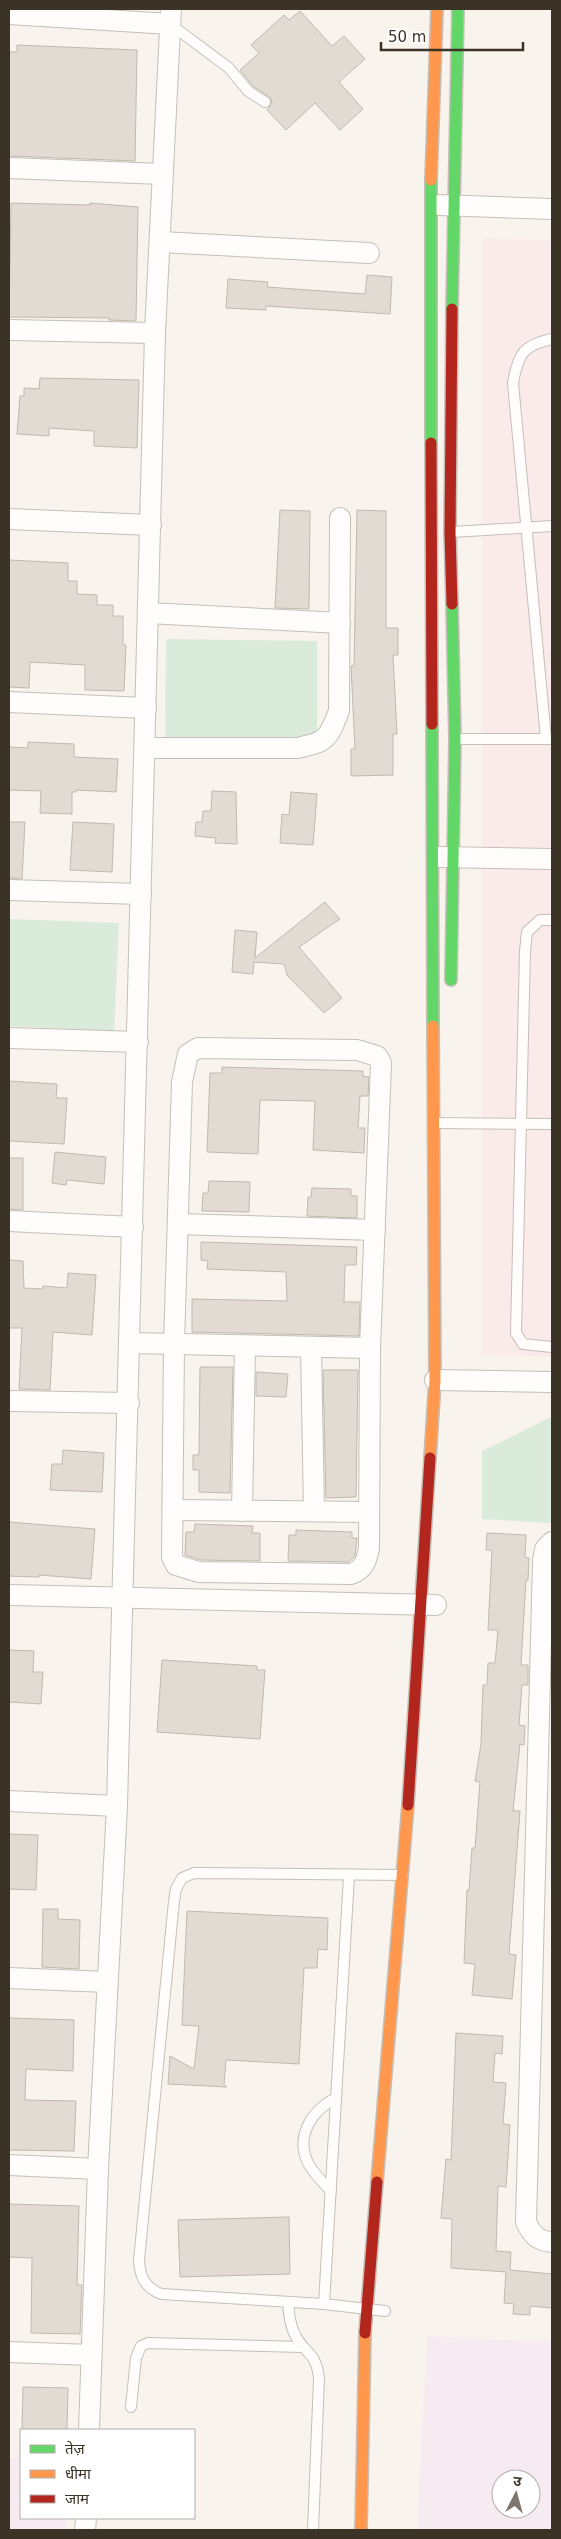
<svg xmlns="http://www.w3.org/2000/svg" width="561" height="2539" font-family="'DejaVu Sans','Noto Sans Devanagari',sans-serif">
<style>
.commercial{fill:#fbeaea}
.education{fill:#f7ebf2;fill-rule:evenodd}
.green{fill:#daeadb}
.building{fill:#e2dbd3;stroke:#bfb9b0}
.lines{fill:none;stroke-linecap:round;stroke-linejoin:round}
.lane-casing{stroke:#c5bfb7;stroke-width:12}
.street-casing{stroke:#c5bfb7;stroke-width:22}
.fast-casing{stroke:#c5bfb7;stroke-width:14}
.slow-casing{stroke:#c5bfb7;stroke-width:14}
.jam-casing{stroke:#c5bfb7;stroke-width:14}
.lane{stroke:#fefdfc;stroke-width:10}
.street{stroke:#fefdfc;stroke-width:20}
.fast{stroke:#63d668;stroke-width:11}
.slow{stroke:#ff974d;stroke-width:11}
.jam{stroke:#b3261e;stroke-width:11}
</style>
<rect width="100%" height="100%" fill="#f8f3ec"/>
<polygon class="commercial" points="482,238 552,241 552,1357 482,1354"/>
<g class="education">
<path d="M427 2336 552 2342V2530H417ZM501 2479H531V2509H501Z"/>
<polygon points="9,2458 21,2458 21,2518 66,2518 66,2530 9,2530"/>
</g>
<g class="green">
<polygon points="166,639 317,641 317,749 165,747"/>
<polygon points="9,919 119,923 114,1031 9,1026"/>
<polygon points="549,1418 552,1418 552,1523 482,1519 482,1451"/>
</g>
<g class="building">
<polygon points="300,11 332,46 344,36 365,59 339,82 363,109 340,130 315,103 286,130 267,110 272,103 271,98 253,86 240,70 259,53 251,45 284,15 289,20"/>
<polygon points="17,45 137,50 135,161 9,156 9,52 17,52"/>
<polygon points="11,203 90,205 90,203 138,207 136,321 109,320 109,318 9,317"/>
<polygon points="367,275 392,277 390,314 266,306 266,310 226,308 228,279 268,282 267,287 365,294"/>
<polygon points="40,378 139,380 137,448 94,446 94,431 49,428 49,436 17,434 20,396 24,396 24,388 39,389"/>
<polygon points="280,510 310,511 309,609 275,608"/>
<polygon points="357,510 386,511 386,628 398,628 398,655 393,655 397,734 393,734 393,775 351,776 351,749 355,749 351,666 354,666"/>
<polygon points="9,560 68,563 68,581 77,581 77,594 97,595 97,605 113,605 113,616 123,616 123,645 126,645 124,691 85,690 85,665 30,662 29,688 9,687"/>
<polygon points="28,742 74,744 74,757 118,759 116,792 76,790 76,792 72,792 72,814 40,813 41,791 9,790 9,747 28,748"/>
<polygon points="212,791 236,792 237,844 215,843 216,838 195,836 196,822 202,822 203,811 211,811"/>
<polygon points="291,792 317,794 313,845 280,843 282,814 289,815"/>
<polygon points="9,822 25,822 22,879 9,878"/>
<polygon points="73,822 114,824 112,872 70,870"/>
<polygon points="325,902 340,919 299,947 342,998 324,1013 287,975 284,964 254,962 253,974 232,972 235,930 257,932 255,958"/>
<polygon points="222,1067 363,1071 363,1076 369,1077 368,1096 360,1096 358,1128 365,1128 364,1153 313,1150 315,1101 260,1100 258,1154 207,1152 210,1073 222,1073"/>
<polygon points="9,1081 57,1084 56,1098 67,1098 64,1144 9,1141"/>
<polygon points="55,1152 106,1157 104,1184 67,1180 66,1185 52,1183"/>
<polygon points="9,1158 23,1158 23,1210 9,1209"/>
<polygon points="209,1181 250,1182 249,1212 202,1211 203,1193 208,1193"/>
<polygon points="312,1188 351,1189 351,1196 357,1196 357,1218 307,1216 308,1197 311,1197"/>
<polygon points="201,1242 357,1247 356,1265 345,1265 344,1302 360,1302 359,1336 192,1332 192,1299 287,1301 286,1272 207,1269 208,1261 201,1260"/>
<polygon points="9,1260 23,1261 24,1288 42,1289 43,1286 67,1288 68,1273 96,1275 92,1335 53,1332 50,1390 19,1389 22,1328 9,1328"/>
<polygon points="200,1367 233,1367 230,1493 199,1492 199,1470 193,1470 193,1455 199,1455"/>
<polygon points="323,1370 358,1370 356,1497 326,1498"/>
<polygon points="256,1372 288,1374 286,1397 256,1396"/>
<polygon points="63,1450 104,1453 102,1492 50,1490 52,1464 62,1464"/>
<polygon points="9,1522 95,1529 91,1579 39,1575 39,1577 9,1576"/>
<polygon points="195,1524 253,1526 252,1533 260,1533 260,1561 201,1560 185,1555 186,1532 194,1532"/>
<polygon points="296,1530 352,1532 352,1538 357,1538 355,1556 349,1562 288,1561 289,1535 296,1535"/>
<polygon points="487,1533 526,1535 525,1557 529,1558 528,1580 526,1580 521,1665 528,1665 528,1685 522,1685 519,1725 525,1726 524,1745 520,1744 513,1811 520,1811 509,1954 516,1955 512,1999 472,1995 475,1964 464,1963 467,1890 469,1890 472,1848 475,1848 480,1782 475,1781 481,1744 483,1685 487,1685 488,1663 495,1663 498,1630 488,1630 492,1550 486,1550"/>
<polygon points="9,1650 34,1651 33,1672 43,1672 41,1704 9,1702"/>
<polygon points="162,1660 257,1666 257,1670 265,1670 260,1739 157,1732"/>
<polygon points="9,1834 38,1835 36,1890 9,1889"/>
<polygon points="43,1909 58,1909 58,1919 80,1920 79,1969 42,1967"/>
<polygon points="187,1911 328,1918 327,1950 318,1949 317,1968 304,1968 299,2064 226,2060 224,2085 227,2087 168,2084 170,2056 194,2069 199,2026 182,2025"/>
<polygon points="9,2018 74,2020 73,2071 26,2069 25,2100 76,2101 74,2151 9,2150"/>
<polygon points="456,2033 503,2036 502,2054 495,2053 493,2082 506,2083 503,2124 510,2125 506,2187 498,2186 496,2251 511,2252 510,2270 552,2274 552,2308 530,2306 530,2315 513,2314 514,2304 504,2303 506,2272 451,2268 452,2219 441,2218 446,2159 451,2160"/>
<polygon points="9,2204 79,2206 77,2285 82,2285 80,2334 31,2333 32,2258 9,2257"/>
<polygon points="289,2217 290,2274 180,2277 178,2220"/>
<polygon points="23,2387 68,2388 67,2430 22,2430"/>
</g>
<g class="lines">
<defs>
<g id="lane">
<polyline points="170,24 229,68 248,91 265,102"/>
<polyline points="452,532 552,526"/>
<polyline points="456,739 551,739"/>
<path d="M546 739 513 383C518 354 523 345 552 339"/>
<polyline points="552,920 540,920 527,932 525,951 516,1333 523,1344 552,1347"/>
<polyline points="434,1123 552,1124"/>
<path d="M331 2191C323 2183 314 2174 308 2163 295 2136 312 2110 336 2098"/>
<path d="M288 2302C289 2314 290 2326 296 2337 307 2355 316 2353 319 2378L313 2530"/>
<polyline points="324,2304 349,1876"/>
<path d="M385 2311 324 2304 161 2294C145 2287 140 2278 139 2260L174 1901 176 1889 182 1878 194 1873 403 1875"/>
<polyline points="131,2407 136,2358 141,2346 148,2343 303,2347"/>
</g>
<g id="street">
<polyline points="9,14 170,24"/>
<polyline points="9,168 162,174"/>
<polyline points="439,205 552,209"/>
<polyline points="161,242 369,253"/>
<polyline points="9,330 155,333"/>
<polyline points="9,519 151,525"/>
<polyline points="148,613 340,623"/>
<polyline points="9,702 146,708"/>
<path d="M145 748H297C327 742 328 739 339 711L340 518"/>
<polyline points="439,857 552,859"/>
<polyline points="9,890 141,894"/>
<polyline points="9,1038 138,1042"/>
<path d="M198 1048 357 1050 377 1056 381 1063 370 1348 369 1549C366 1562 364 1569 351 1574L199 1572 176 1565 172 1557 174 1344 182 1082 188 1054Z"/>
<polyline points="9,1221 133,1227"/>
<polyline points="178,1224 375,1230"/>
<polyline points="130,1343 370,1348"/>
<polyline points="311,1347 314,1511"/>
<polyline points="435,1380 552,1382"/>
<polyline points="9,1401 129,1403"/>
<polyline points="173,1510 368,1512"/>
<polyline points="242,1511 245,1346"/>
<path d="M552 1542 545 1549 543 1561 526 2222C532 2235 538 2241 552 2242"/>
<polyline points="9,1595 436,1605"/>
<polyline points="9,1801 117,1806"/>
<polyline points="9,1978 107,1982"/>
<polyline points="9,2165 98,2169"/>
<polyline points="9,2352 91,2355"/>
<polyline points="89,2430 98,2169 117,1806 155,333 171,9"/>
<polyline points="85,2530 86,2518"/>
</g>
<g id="fast">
<polyline points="431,180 431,443"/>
<polyline points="452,309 458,9"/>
<polyline points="432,724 433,1026"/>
<polyline points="451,980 455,739 452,604"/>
</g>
<g id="slow">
<polyline points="431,180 437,9"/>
<polyline points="430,1458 435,1380 433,1026"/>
<polyline points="377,2182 408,1805"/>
<polyline points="361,2530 365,2333"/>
</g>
<g id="jam">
<polyline points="431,443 432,724"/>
<polyline points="452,604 450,532 452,309"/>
<polyline points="408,1805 430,1458"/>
<polyline points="365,2333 377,2182"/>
</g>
</defs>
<use href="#lane" class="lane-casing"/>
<use href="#street" class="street-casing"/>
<use href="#fast" class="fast-casing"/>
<use href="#slow" class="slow-casing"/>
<use href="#jam" class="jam-casing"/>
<use href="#lane" class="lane"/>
<use href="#street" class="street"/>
<use href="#fast" class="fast"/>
<use href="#slow" class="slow"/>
<use href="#jam" class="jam"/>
</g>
<rect width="561" height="2539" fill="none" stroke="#3c3327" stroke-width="20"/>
<rect x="20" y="2429" width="175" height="90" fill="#ffffff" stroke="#b1ada9"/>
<rect x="30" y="2445" width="25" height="8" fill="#63d668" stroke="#b1ada9"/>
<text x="65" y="2454" font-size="15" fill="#3c3327">तेज़</text>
<rect x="30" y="2470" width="25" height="8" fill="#ff974d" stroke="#b1ada9"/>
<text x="65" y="2479" font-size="15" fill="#3c3327">धीमा</text>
<rect x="30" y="2495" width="25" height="8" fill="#b3261e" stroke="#b1ada9"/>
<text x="65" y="2504" font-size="15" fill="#3c3327">जाम</text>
<g transform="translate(516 2494) rotate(6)"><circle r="24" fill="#ffffff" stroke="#b1ada9"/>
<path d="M0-4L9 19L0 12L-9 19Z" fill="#7e766c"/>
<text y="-8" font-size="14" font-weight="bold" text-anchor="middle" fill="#3c3327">उ</text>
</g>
<path d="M381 42v8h142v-8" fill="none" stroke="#3c3327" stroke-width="2.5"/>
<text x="388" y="42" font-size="15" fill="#3c3327" stroke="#ffffff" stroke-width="4" paint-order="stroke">50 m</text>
</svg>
